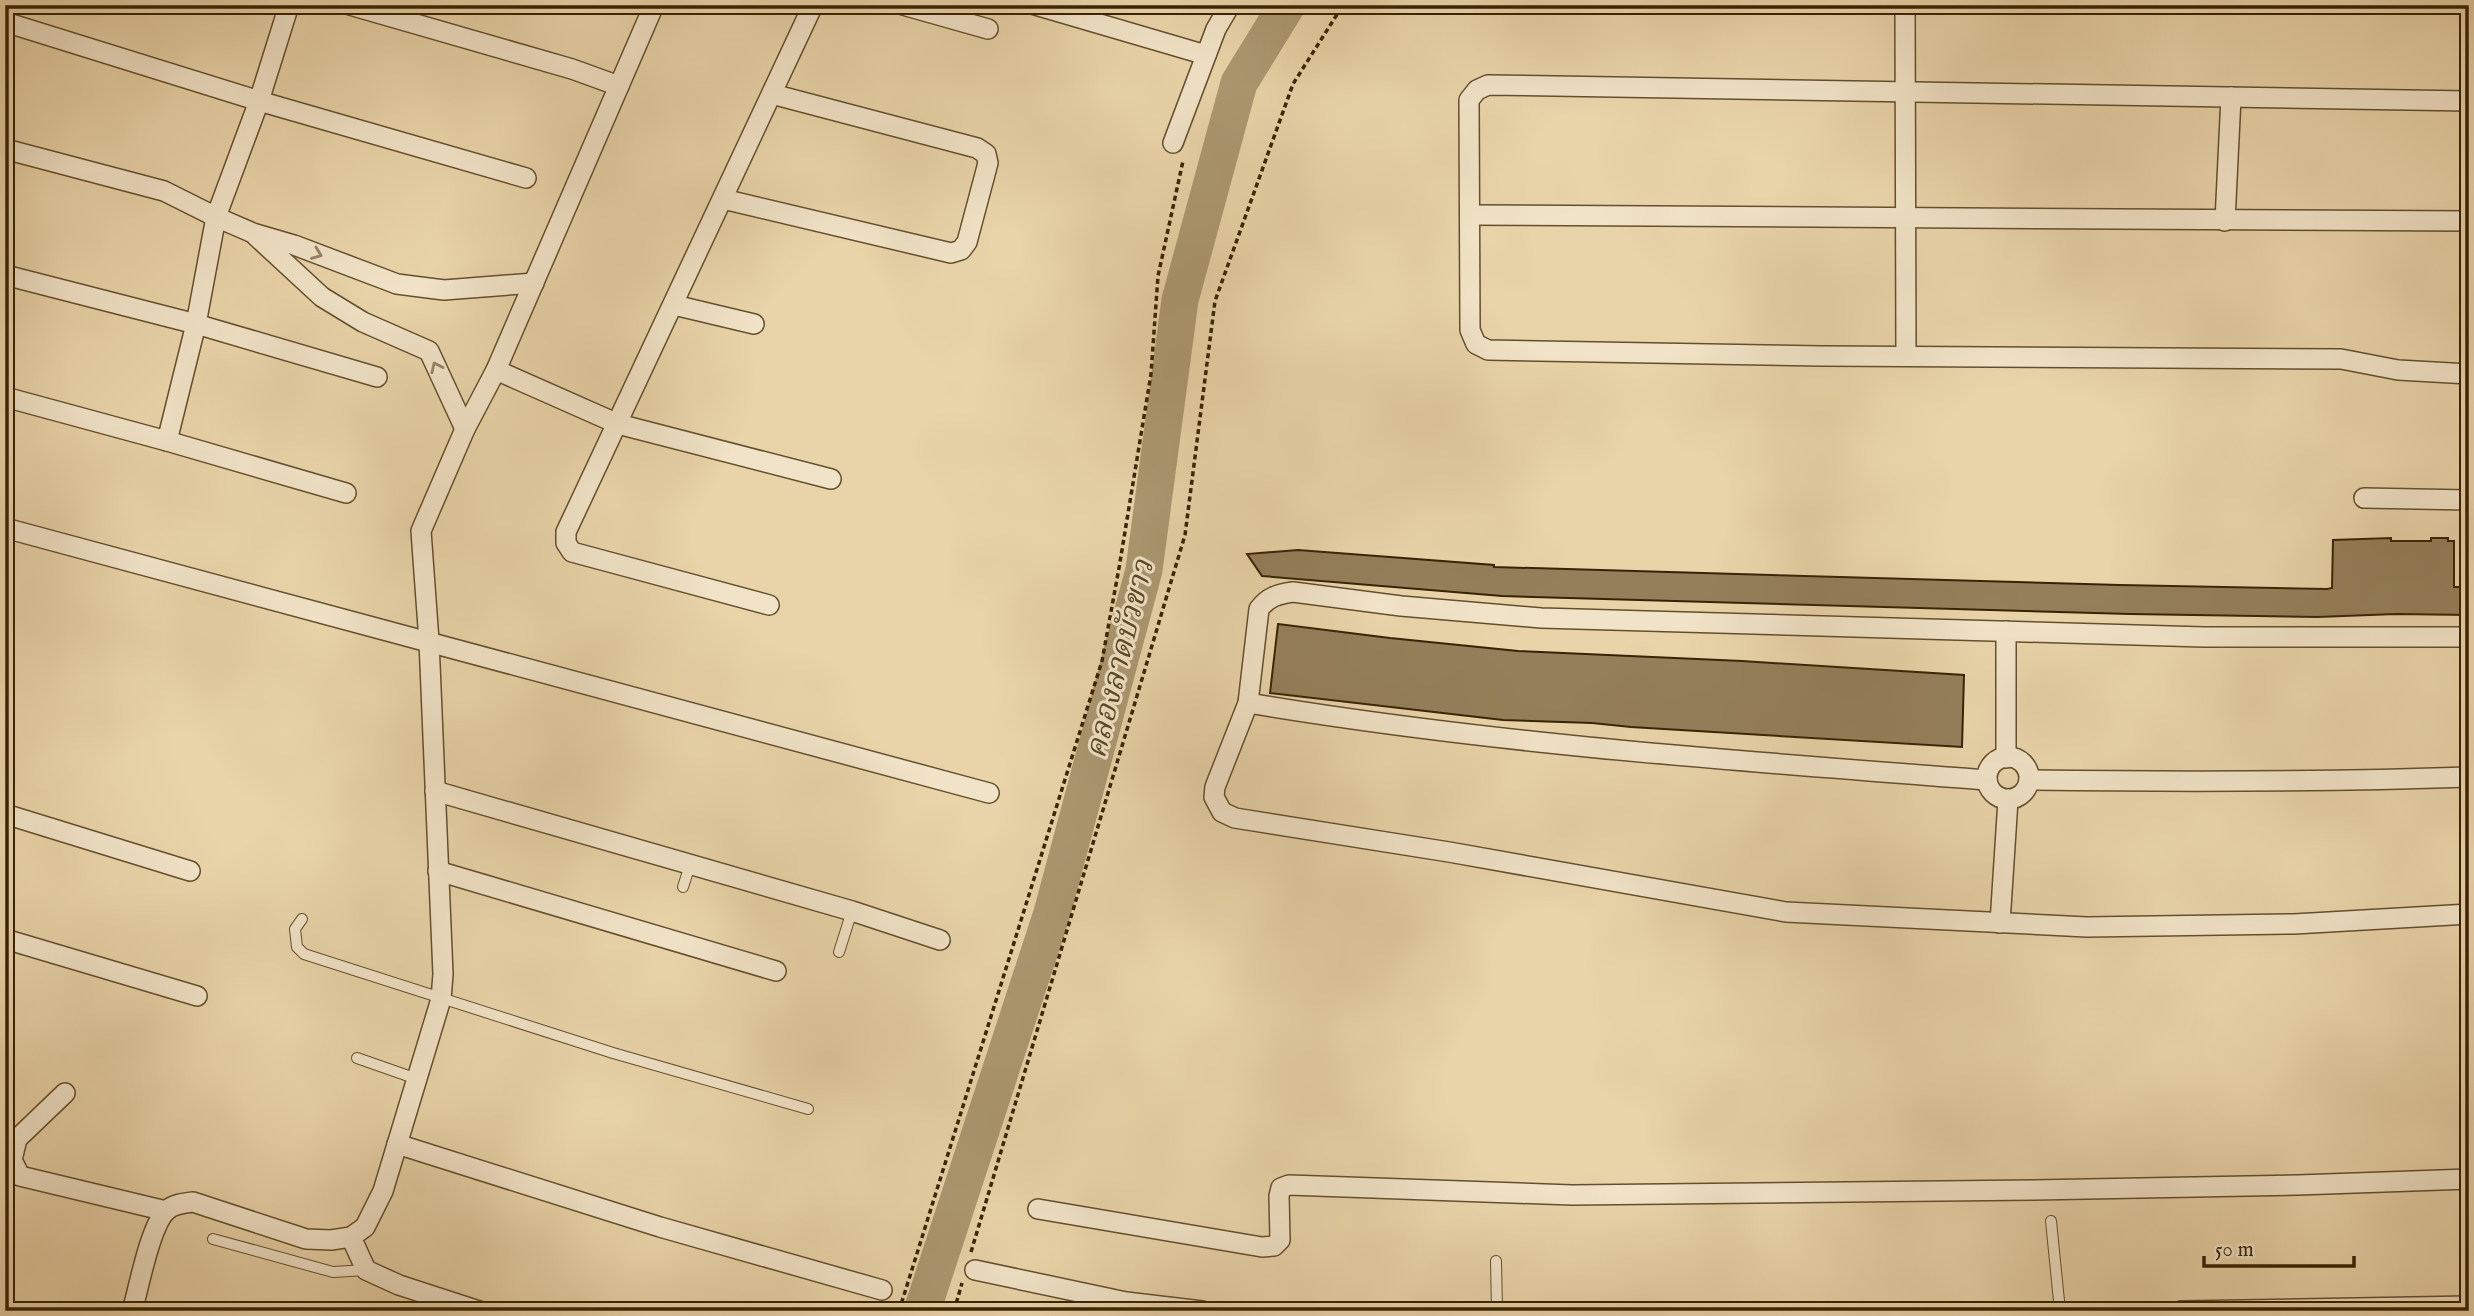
<svg xmlns="http://www.w3.org/2000/svg" width="2474" height="1316" font-family="'IM FELL English','Noto Serif Thai',serif">
<style>
.lines{fill:none;stroke-linecap:round;stroke-linejoin:round}
.river{stroke:#ac9871;stroke-width:37}
.building{fill:#947f5a;stroke:#372304;stroke-width:2}
.service-casing{stroke:#644f2d;stroke-width:12}
.minor-casing{stroke:#644f2d;stroke-width:22}
.path{stroke:#372304;stroke-width:3.5;stroke-dasharray:5 3.5;stroke-linecap:butt}
.service{stroke:#f1e3c7;stroke-width:10}
.minor{stroke:#f1e3c7;stroke-width:19}
.oneway{stroke:#948366}
.labels{text-anchor:middle;stroke-width:6;stroke-linejoin:round;paint-order:stroke}
.water-label{font-size:30px;font-style:italic;fill:#5a4625;stroke:#f1e3c7}
</style>
<rect width="100%" height="100%" fill="#e9d4a9"/>
<filter id="stains"><feTurbulence type="fractalNoise" baseFrequency=".00286" numOctaves="4"/><feColorMatrix values="0 0 0 0 .2 0 0 0 0 .09 0 0 0 0 .02 0 0 0 .5 -.17"/></filter>
<radialGradient id="worn" r=".72"><stop offset=".6" stop-color="#630" stop-opacity="0"/><stop offset="1" stop-color="#630" stop-opacity=".3"/></radialGradient>
<g class="lines">
<polyline class="river" points="922,1311 1052,913 1144,570 1180,300 1239,83 1287,5"/>
</g>
<g class="building">
<polygon points="2391,538 2391,541 2431,541 2431,538 2448,538 2448,541 2454,541 2454,587 2469,587 2469,615 2396,614 2317,617 2130,614 1502,596 1262,576 1247,554 1298,550 1494,565 1494,567 2120,585 2327,589 2332,588 2333,540"/>
<polygon points="1278,624 1390,638 1518,651 1742,661 1964,675 1962,747 1631,727 1592,723 1503,720 1270,693"/>
</g>
<g class="lines">
<defs>
<g id="service">
<polyline points="683,887 690,865"/>
<polyline points="302,919 295,929 297,947 304,954 613,1053 808,1109"/>
<polyline points="839,952 852,911"/>
<polyline points="357,1058 417,1079"/>
<polyline points="2051,1221 2060,1311"/>
<polyline points="213,1239 333,1272 366,1270"/>
<polyline points="1496,1261 1497,1311"/>
</g>
<g id="minor">
<polyline points="350,5 572,69 619,86"/>
<polyline points="903,5 988,29"/>
<polyline points="1035,5 1206,55"/>
<polyline points="1905,5 1906,356"/>
<polyline points="5,22 259,101 526,178"/>
<polyline points="2469,101 1488,85 1477,90 1469,100 1470,330 1476,344 1488,350 1822,356 2341,359 2398,370 2469,374"/>
<polyline points="1173,143 1216,29 1230,5"/>
<polyline points="5,149 164,191 216,217 253,233 294,245 397,284 444,290 534,283"/>
<polyline points="723,199 951,253 961,250 967,242 988,163 986,154 977,148 772,94"/>
<polyline points="1470,215 2469,221"/>
<polyline points="2225,221 2231,97"/>
<polyline points="256,236 322,297 363,322 429,351 465,429"/>
<polyline points="5,275 196,324 377,377"/>
<polyline points="674,305 754,324"/>
<polyline points="496,370 618,424 831,479"/>
<polyline points="5,397 167,441 346,493"/>
<polyline points="167,441 196,324 216,217 259,101 289,5"/>
<polyline points="2364,498 2469,500"/>
<polyline points="5,528 989,793"/>
<polyline points="769,605 572,552 566,543 566,532 813,5"/>
<polyline points="2006,631 2006,758"/>
<path d="M2469 637H2204L1541 618 1401 606 1293 592C1278 594 1268 597 1259 609L1248 703 1215 787 1214 797 1222 812 1235 818 1449 852 1786 912 2087 927 2294 924 2469 914"/>
<path d="M1248 703C1493 744 1739 761 1987 780"/>
<circle cx="2008" cy="778" r="21"/>
<path d="M2029 780C2176 782 2322 782 2469 777"/>
<polyline points="435,791 852,911 940,940"/>
<polyline points="5,814 190,871"/>
<polyline points="438,871 776,971"/>
<polyline points="2000,923 2008,800"/>
<polyline points="5,939 197,996"/>
<polyline points="65,1093 17,1139 12,1160 20,1176 166,1211"/>
<polyline points="397,1144 660,1227 882,1290"/>
<polyline points="1038,1209 1262,1247 1274,1246 1280,1240 1279,1196 1281,1188 1289,1185 1572,1195 2034,1190 2298,1185 2469,1179"/>
<polyline points="351,1237 366,1270 399,1285 479,1311"/>
<polyline points="975,1270 1126,1302 1202,1311"/>
<path d="M132 1311C139 1288 150 1225 167 1210 174 1204 184 1203 193 1202L306 1239 331 1240 351 1237 365 1227 383 1191 441 999 443 974 429 641 421 531 465 429 496 370 654 5"/>
<polyline points="2181,1311 2469,1306"/>
</g>
</defs>
<use href="#service" class="service-casing"/>
<use href="#minor" class="minor-casing"/>
<g class="path">
<polyline points="971,1252 1185,535 1215,301 1293,84 1343,5"/>
<polyline points="899,1311 1102,661 1119,568 1151,374 1158,276 1183,161"/>
<polyline points="954,1311 962,1283"/>
</g>
<use href="#service" class="service"/>
<use href="#minor" class="minor"/>
</g>
<defs><path id="oneway-chevron" d="M-2-3.5L2.5 0L-2 3.5" fill="none" stroke-width="1.6" stroke-linecap="round" stroke-linejoin="round" transform="scale(1.75)"/></defs>
<g class="oneway">
<use href="#oneway-chevron" transform="translate(317 254) rotate(21)"/>
<use href="#oneway-chevron" transform="translate(436 367) rotate(-115)"/>
</g>
<g class="labels">
<g class="water-label">
<text transform="translate(1119 659) rotate(-76)" y="10">คลองลาดบัวขาว</text>
</g>
</g>
<rect width="2474" height="1316" fill="none" stroke="#e9d4a9" stroke-width="28"/>
<rect x="7" y="7" width="2460" height="1302" fill="none" stroke="#372304" stroke-width="3.5"/>
<rect x="14" y="14" width="2446" height="1288" fill="none" stroke="#372304" stroke-width="2"/>
<path d="M2204 1256v10h150v-10" fill="none" stroke="#372304" stroke-width="3.5"/>
<text x="2215" y="1256" font-size="21" fill="#372304" stroke="#f1e3c7" stroke-width="5" paint-order="stroke">50 m</text>
<rect width="100%" height="100%" filter="url(#stains)"/>
<rect width="100%" height="100%" fill="url(#worn)"/>
</svg>
